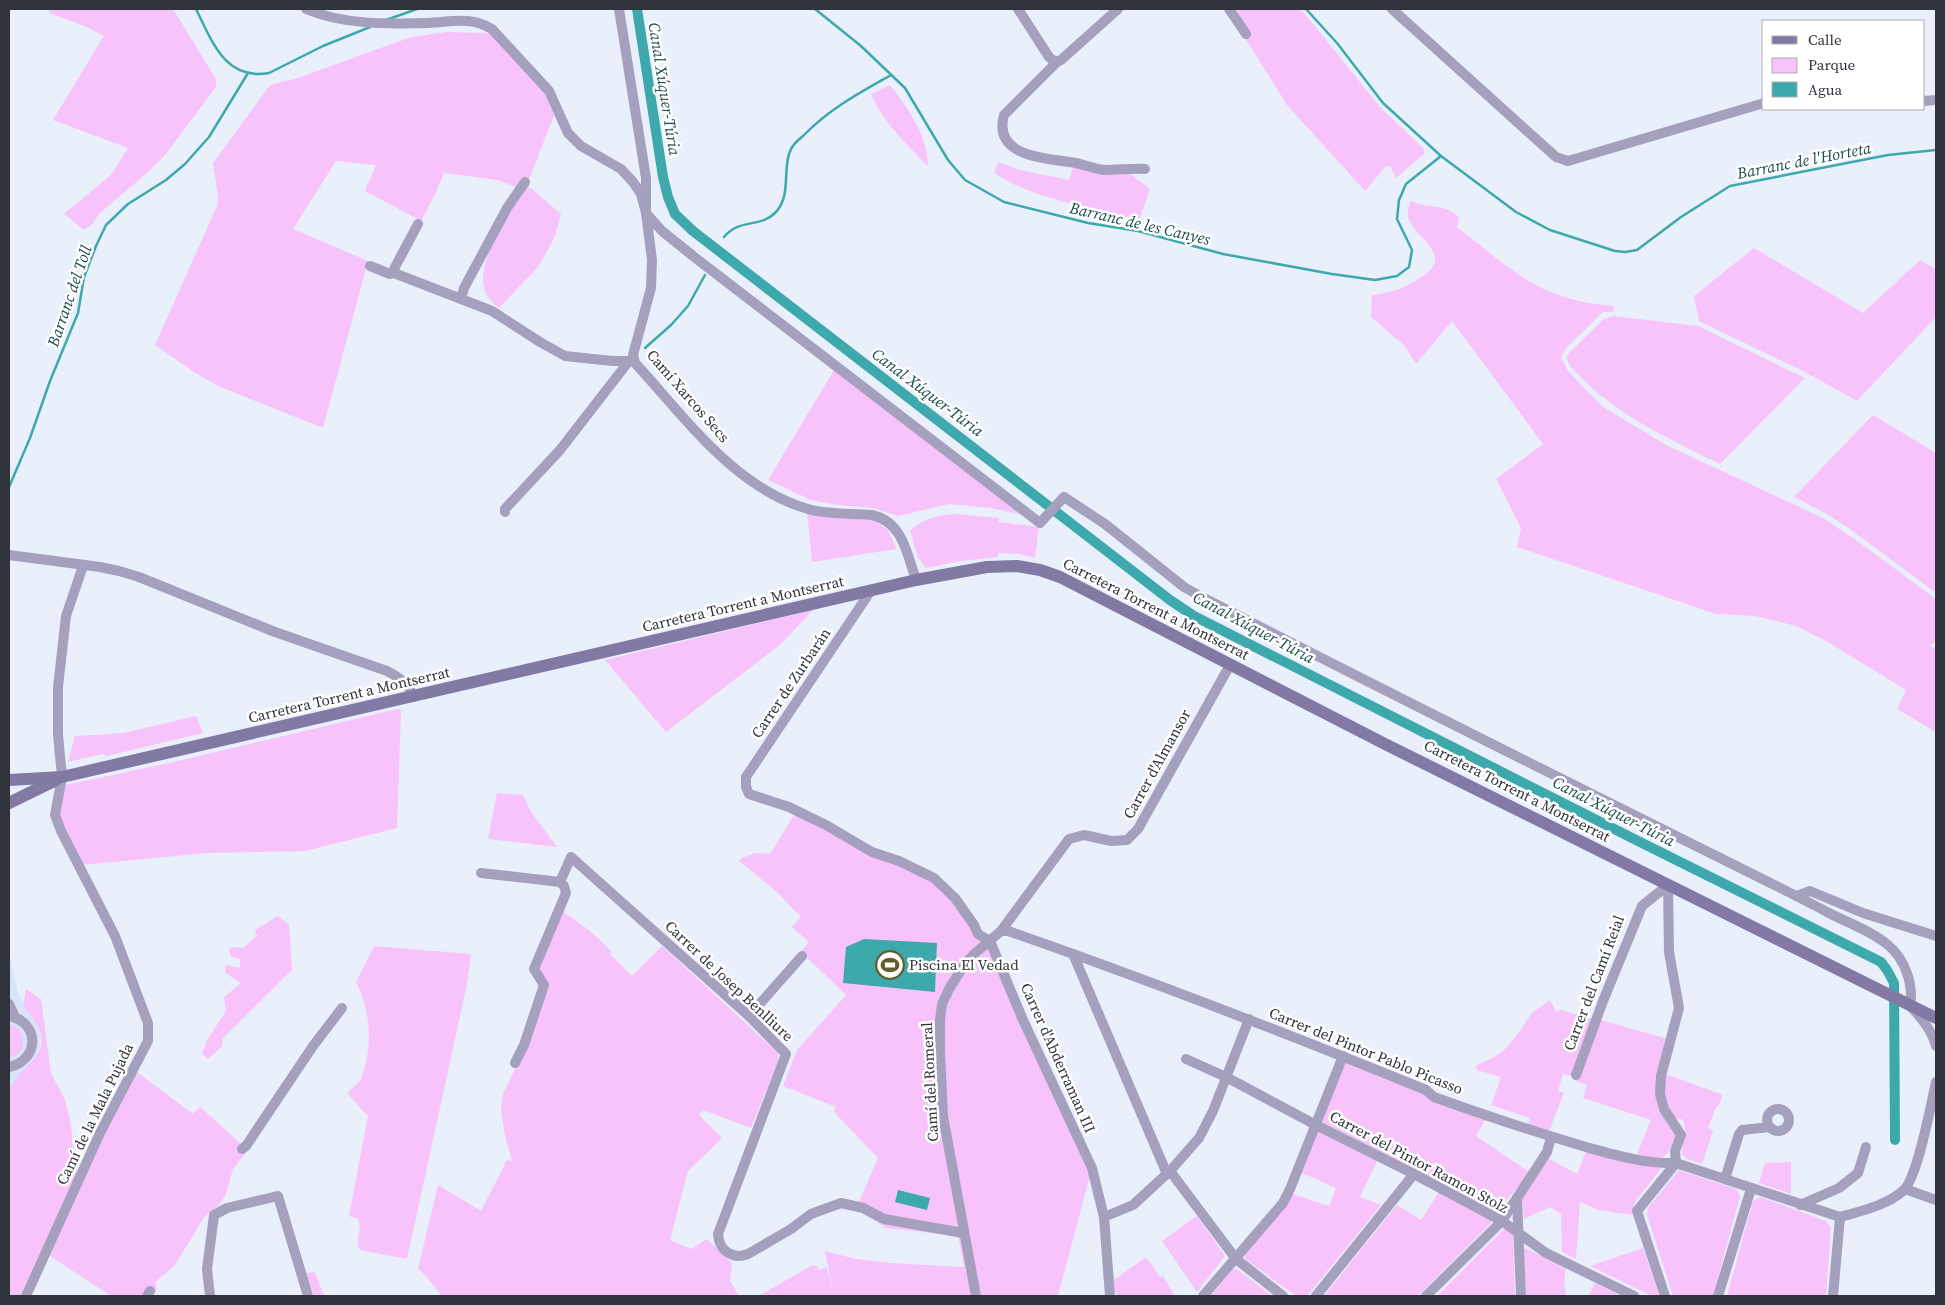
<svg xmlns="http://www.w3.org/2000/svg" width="1945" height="1305" font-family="'Source Serif 4',serif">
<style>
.built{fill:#d8e4fa}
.green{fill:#f8c3fa}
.water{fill:#3da9ac}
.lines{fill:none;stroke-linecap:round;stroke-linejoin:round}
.stream{stroke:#3da9ac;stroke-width:2.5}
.canal{stroke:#3da9ac;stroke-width:10}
.minor{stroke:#a5a0be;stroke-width:10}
.secondary{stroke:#8279a5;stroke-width:12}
.labels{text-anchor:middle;stroke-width:5;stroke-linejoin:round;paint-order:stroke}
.street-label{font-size:15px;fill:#2f333b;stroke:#fff}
.poi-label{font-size:15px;fill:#2f333b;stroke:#fff;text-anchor:start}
.water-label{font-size:16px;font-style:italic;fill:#1c4b4c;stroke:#fff}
</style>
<rect width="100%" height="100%" fill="#e9f0fc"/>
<polygon class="built" points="9,954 18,993 23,1005 37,1026 41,1039 38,1054 35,1060 14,1081 9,1093"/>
<g class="green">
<polygon points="50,9 173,9 216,79 216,87 165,155 147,173 100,213 92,224 84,230 64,214 112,174 128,148 53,120 104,36 85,26 49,13"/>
<polygon points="1232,9 1301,9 1381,108 1424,149 1424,154 1396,178 1390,166 1386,166 1365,191 1287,105 1245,38"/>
<polygon points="446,32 490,33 544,93 554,115 529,180 518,188 498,180 444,173 437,190 421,221 365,191 376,165 336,161 293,229 368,261 323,428 218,386 194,372 155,345 217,206 218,198 213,163 270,85 298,78 411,37"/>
<path d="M890 85C908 108 928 136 928 166 907 145 883 122 871 94Z"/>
<path d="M999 125 1016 145 1081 167 1130 174 1150 189 1139 220C1094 208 1032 199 994 173L998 162 1020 170 1069 180 1073 168C1047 163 997 163 999 125Z"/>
<path d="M527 185 561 214 555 236 539 266 499 308C495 305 491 301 488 297 469 267 511 210 527 185Z"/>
<path d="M1411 201C1429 210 1439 201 1459 217L1457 227C1481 245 1506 268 1532 283 1556 297 1586 304 1614 306L1613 312H1603L1567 347 1561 357 1568 371 1603 407 1666 445 1823 518 1856 540 1936 599V640L1931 646 1936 649V732L1897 709 1906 690 1826 641 1796 626 1755 616 1716 614 1517 547 1521 528 1496 479 1543 444 1452 321 1416 364 1405 346 1371 317 1372 295C1390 293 1405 288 1420 278 1466 248 1392 235 1411 201Z"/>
<polygon points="1754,248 1863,313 1920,260 1936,269 1936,317 1857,401 1803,371 1699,321 1694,296"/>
<path d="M1613 316 1698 326 1805 378 1720 464C1671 440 1616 415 1578 374 1573 369 1566 363 1567 355L1604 319Z"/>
<polygon points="834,370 1020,513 1020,514 991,508 949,504 898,516 873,508 837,505 811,500 768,480"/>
<polygon points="1873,415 1936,453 1936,593 1850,529 1825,513 1794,497"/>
<polygon points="807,512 874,521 887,529 897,549 812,562"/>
<path d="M954 514 999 518V522L1039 527 1035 558 1019 554 998 553V557L961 561 926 568 918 558 910 531C922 519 938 515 954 514Z"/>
<polygon points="813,610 780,645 666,732 605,660"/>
<polygon points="397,709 400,709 401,712 397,828 305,851 208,853 81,865 60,824 59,810 65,785 174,762"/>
<polygon points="196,716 203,733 107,756 103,754 68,762 75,736 124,733"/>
<polygon points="497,793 523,795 531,812 557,847 488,839"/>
<polygon points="796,812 934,878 990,941 1092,1168 1058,1296 758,1296 813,1265 817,1266 819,1270 826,1267 832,1286 825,1251 856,1259 891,1263 964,1267 958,1236 886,1228 856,1209 878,1158 834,1112 836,1107 783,1086 797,1050 846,995 801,952 809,942 792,927 801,917 777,892 739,861 740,859 755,853 770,854"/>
<path d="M562 911 589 930 612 952 610 954 632 976 662 946 778 1053V1061L751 1128 703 1110 699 1115 722 1138 688 1171 670 1240 691 1249 707 1239 732 1263 730 1281 739 1296H442C434 1288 427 1275 418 1269L438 1185 481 1211 507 1160 512 1161 505 1136 501 1110 503 1094 516 1067 547 987 539 969Z"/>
<polygon points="278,916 289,925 292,970 223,1038 222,1046 208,1059 202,1054 207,1040 226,1011 224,997 241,983 225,973 226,965 240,968 240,959 232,957 228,950 233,947 243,948 257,936 255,930"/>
<path d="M374 946 471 954 467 984 407 1259 360 1250C354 1241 363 1230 358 1219L349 1216 368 1116 347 1093C351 1089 358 1084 361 1079 373 1049 371 1010 356 982Z"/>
<path d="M26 989 41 999 51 1073 65 1100 70 1120 77 1175 20 1296H9V1093C11 1088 12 1083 16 1079 29 1061 51 1052 37 1025 33 1018 27 1012 23 1005Z"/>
<polygon points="1550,1000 1556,1011 1561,1010 1593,1019 1573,1076 1563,1074 1558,1091 1564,1093 1549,1131 1528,1124 1530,1118 1491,1105 1501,1077 1477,1070 1475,1066 1494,1057 1504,1050 1516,1036 1532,1013"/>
<path d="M1597 1019 1668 1039 1657 1096C1657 1120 1669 1115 1675 1129 1677 1135 1674 1139 1672 1144 1664 1165 1655 1158 1637 1154L1651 1120 1583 1098 1587 1085 1576 1081Z"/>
<path d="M9 1024C28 1029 28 1054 9 1058Z"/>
<polygon points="1345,1060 1487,1117 1476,1136 1531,1173 1496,1212 1324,1123 1322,1121"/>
<path d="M137 1072 193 1114 200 1107 248 1150 233 1169 226 1194 218 1206 205 1216 174 1266 155 1282 157 1290 153 1296H111L50 1256C74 1192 104 1131 137 1072Z"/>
<path d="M1663 1073 1723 1095 1718 1107H1716L1708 1128 1713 1131 1702 1164 1687 1159 1682 1154C1682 1141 1688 1133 1683 1120L1677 1118 1676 1120 1663 1105Z"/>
<polygon points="1318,1131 1377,1161 1360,1197 1381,1205 1307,1296 1296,1296 1245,1259 1245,1255 1293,1194 1329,1206 1336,1188 1302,1173"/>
<polygon points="1587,1149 1661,1167 1661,1169 1636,1200 1632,1215 1598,1210 1580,1202 1576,1259 1562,1252 1561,1214 1550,1207 1524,1219 1522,1197 1546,1157 1577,1174"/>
<polygon points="1791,1162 1791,1194 1759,1183 1765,1163"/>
<polygon points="1679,1170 1736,1189 1740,1196 1713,1296 1673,1296 1647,1215 1648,1208"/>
<polygon points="1439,1192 1491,1219 1491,1223 1418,1296 1324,1296 1397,1205 1421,1220"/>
<polygon points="1760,1197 1826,1221 1831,1228 1826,1296 1727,1296 1753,1201"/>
<polygon points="1197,1216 1225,1256 1197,1292 1162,1241"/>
<polygon points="1506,1227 1513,1232 1515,1296 1437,1296"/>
<polygon points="1526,1248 1566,1269 1564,1282 1566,1296 1526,1296 1524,1250"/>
<polygon points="1643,1248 1659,1295 1652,1296 1590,1266"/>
<polygon points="1146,1257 1160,1277 1163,1276 1175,1296 1118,1296 1110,1283"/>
<polygon points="1235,1269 1238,1270 1272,1296 1210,1296 1232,1270"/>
<polygon points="315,1272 324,1296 314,1296 306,1273"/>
<polygon points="1595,1283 1621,1296 1588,1296"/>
</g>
<g class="water">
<polygon points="864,939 937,943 935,992 843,983 846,947"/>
<polygon points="898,1190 930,1198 927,1210 895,1202"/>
</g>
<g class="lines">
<g class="stream">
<path d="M196 9C212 41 225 81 269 73L323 46 370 27"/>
<polyline points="815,9 861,46 905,88 948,160 965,180 1004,202 1088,223 1138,231 1223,254 1332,274 1375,280 1397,276 1409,267 1412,250 1397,219 1399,200 1406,184 1441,156"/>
<polyline points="1306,9 1337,43 1383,103 1441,156 1516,212 1550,230 1615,251 1625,252 1637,250 1681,217 1730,186 1888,155 1936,150"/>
<polyline points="386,20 417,9"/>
<path d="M724 237C740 218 760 228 775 213 791 197 783 173 789 154 791 146 797 141 803 136 829 109 859 93 891 75"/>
<polyline points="645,348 671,325 688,306 705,275"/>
<polyline points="9,487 30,438 50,381 78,313 84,277 96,246 106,225 128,204 166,180 185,164 209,137 248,73"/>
</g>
<polyline class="canal" points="637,9 663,177 668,197 675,214 693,231 1170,600 1194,616 1634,839 1881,962 1887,970 1894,983 1895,1140"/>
<g class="minor">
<path d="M306 9C343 25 388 24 428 23 452 22 470 16 492 29L549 91 568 133 581 146 621 169 633 182 641 194 646 213 652 260 651 288 633 355 635 363C685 417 733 487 808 509 828 515 852 513 872 515 903 522 907 554 916 580"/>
<path d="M619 9 646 178V213L662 231 693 256 1040 523 1064 497 1105 524 1184 587 1200 596C1361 679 1524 760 1686 841 1734 865 1782 888 1829 913 1848 923 1872 931 1888 945 1905 959 1914 985 1910 1006 1921 1017 1932 1030 1936 1046"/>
<path d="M1018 9 1049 57C1053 61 1056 62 1061 60L1118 9"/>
<polyline points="1229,9 1246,34"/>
<polyline points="1392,9 1556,157 1568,161 1764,103"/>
<path d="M1058 61 1004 115C992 158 1048 158 1076 163 1086 165 1096 170 1106 170 1119 170 1132 168 1145 169"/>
<polyline points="1924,101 1936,100"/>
<polyline points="370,266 390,274 394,273 492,311 540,342 565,356 612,361 629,361 634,359"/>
<polyline points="394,273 394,269 418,224"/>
<polyline points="461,299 464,288 507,208 525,182"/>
<polyline points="505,512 505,509 560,450 629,361"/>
<path d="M9 555 100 567 119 571 139 577 275 632 387 671C400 678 408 683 414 697"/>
<polyline points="870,592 746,777 746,787 749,794 789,807 826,825 872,852 899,861 934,878 955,898 974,925 978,934 990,941 1023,1020 1092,1168 1104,1217 1110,1296"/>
<path d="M481 873 560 882 571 857 749 1016 786 1054 718 1234C719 1251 733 1260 748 1254L791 1229 811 1214 841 1203 863 1208 884 1219 963 1233"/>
<polyline points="1668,885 1669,952 1679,1008 1661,1076 1660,1094 1664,1109 1681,1135 1675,1151 1676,1163"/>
<polyline points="1797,896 1810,891 1863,913 1936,936"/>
<path d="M1001 931H1008C1149 980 1288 1034 1426 1090L1434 1097C1484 1115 1535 1132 1586 1147 1615 1155 1646 1164 1676 1163L1840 1217"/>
<polyline points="1073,954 1167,1174"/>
<polyline points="9,1004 15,1017"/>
<path d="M9 1016C40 1022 40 1060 9 1067"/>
<polyline points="749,1016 802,956"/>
<polyline points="1186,1059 1226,1077 1316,1125 1414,1174 1502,1221 1546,1253 1634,1296"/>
<polyline points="515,1063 524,1045 544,985 534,969 566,893 564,886 560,882"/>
<polyline points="1576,1075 1603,1001 1642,906 1668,885"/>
<circle cx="1778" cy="1120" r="11"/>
<polyline points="242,1149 246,1146 313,1046 342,1008"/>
<polyline points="1170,1171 1236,1259 1283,1296"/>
<polyline points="1725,1179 1739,1134 1742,1130 1770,1127"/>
<polyline points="1905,1189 1936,1200"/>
<polyline points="1517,1198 1521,1296"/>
<polyline points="1800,1205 1839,1188 1858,1173 1866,1147"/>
<polyline points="1104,1217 1133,1205 1170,1171 1199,1138 1213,1111 1249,1019"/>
<path d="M1840 1217C1861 1211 1888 1205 1904 1190 1918 1176 1931 1104 1936 1082"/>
<polyline points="26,1296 100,1133 148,1041 148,1023 115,936 61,831 55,815 62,777 58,735 58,687 66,616 83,566"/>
<polyline points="147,1296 150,1291"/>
<polyline points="210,1296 207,1269 214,1215 227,1208 278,1196 308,1296"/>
<polyline points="976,1296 943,1116 940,1052 940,1020 942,1004 949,989 963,967 974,954 1001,931 1069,839 1084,835 1111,841 1127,840 1138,829 1230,665"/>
<polyline points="1203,1296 1283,1203 1290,1189 1343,1056"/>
<polyline points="1316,1296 1414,1174"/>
<polyline points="1426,1296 1502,1221 1547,1152 1551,1137"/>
<polyline points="1665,1296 1637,1211 1676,1163"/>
<polyline points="1718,1296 1751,1189"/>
<polyline points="1833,1296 1840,1217"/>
</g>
<g class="secondary">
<polyline points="9,780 62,777 916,580 987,567 1017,566 1040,570 1060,577 1385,744 1936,1018"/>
<polyline points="9,803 56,780"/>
</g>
</g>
<defs>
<symbol id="stadium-ring" viewBox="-11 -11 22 22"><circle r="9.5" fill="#fff" stroke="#645c29" stroke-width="1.5"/><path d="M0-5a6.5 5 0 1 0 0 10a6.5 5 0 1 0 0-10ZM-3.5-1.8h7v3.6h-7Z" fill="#645c29"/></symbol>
</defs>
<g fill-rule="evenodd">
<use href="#stadium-ring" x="874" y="949" width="32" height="32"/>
</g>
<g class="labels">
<g class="street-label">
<text transform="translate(688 396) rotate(49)" y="5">Camí Xarcos Secs</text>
<text transform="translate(743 604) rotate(-13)" y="5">Carretera Torrent a Montserrat</text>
<text transform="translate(1156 609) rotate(27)" y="5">Carretera Torrent a Montserrat</text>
<text transform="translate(791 683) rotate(-56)" y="5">Carrer de Zurbarán</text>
<text transform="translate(349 695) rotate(-13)" y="5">Carretera Torrent a Montserrat</text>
<text transform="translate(1157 764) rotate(-61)" y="5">Carrer d'Almansor</text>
<text transform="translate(1517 791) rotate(27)" y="5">Carretera Torrent a Montserrat</text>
<text transform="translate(729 981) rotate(43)" y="5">Carrer de Josep Benlliure</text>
<text transform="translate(1594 983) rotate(-69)" y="5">Carrer del Camí Reial</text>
<text transform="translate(1366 1051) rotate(22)" y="5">Carrer del Pintor Pablo Picasso</text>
<text transform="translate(1058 1058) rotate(66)" y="5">Carrer d'Abderraman III</text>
<text transform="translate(930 1082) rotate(-93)" y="5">Camí del Romeral</text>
<text transform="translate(95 1114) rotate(-64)" y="5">Camí de la Mala Pujada</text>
<text transform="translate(1419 1162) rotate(28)" y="5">Carrer del Pintor Ramon Stolz</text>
</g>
<g class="poi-label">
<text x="909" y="970">Piscina El Vedad</text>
</g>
<g class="water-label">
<text transform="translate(665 89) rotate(81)" y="6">Canal Xúquer-Túria</text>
<text transform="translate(1804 160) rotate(-11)" y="6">Barranc de l'Horteta</text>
<text transform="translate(1140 223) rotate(13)" y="6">Barranc de les Canyes</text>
<text transform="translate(69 296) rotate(-71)" y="6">Barranc del Toll</text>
<text transform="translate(928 392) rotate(37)" y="6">Canal Xúquer-Túria</text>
<text transform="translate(1254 627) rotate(28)" y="6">Canal Xúquer-Túria</text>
<text transform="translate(1614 811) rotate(27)" y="6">Canal Xúquer-Túria</text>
</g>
</g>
<rect width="1945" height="1305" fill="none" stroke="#2f333b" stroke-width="20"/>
<rect x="1762" y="20" width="162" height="90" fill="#ffffff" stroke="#acadb1"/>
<rect x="1772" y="36" width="25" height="8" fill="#8279a5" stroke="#acadb1"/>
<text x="1808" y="45" font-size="15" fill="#2f333b">Calle</text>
<rect x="1772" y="58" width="25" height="15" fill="#f8c3fa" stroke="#acadb1"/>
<text x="1808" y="70" font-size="15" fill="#2f333b">Parque</text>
<rect x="1772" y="82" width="25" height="15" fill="#3da9ac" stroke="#acadb1"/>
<text x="1808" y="95" font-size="15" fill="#2f333b">Agua</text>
</svg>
